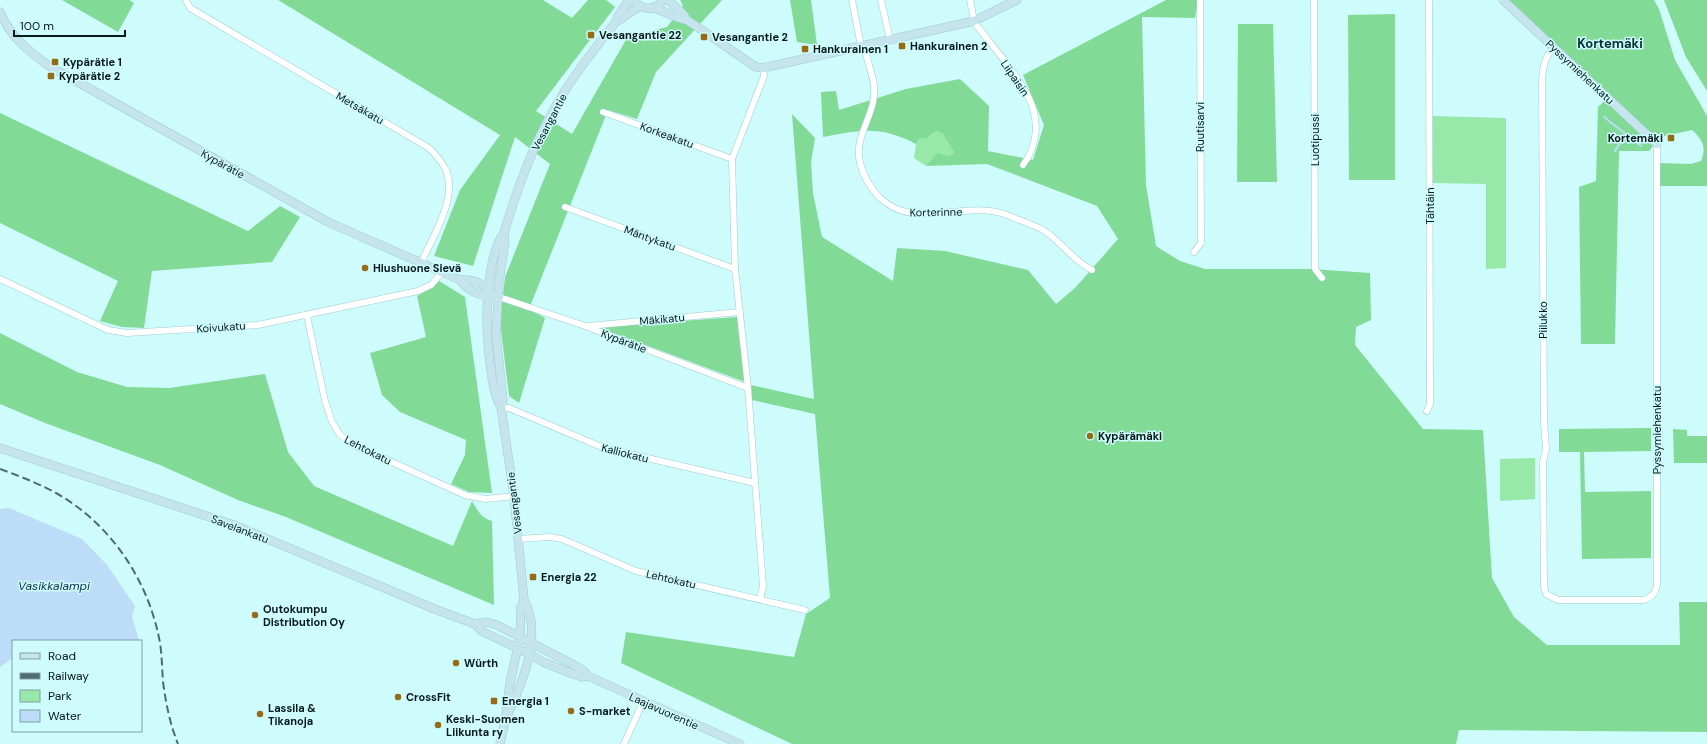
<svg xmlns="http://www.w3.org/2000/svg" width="1707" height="744" font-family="'DM Sans',sans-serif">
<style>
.green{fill:#97e8a9}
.forest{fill:#82da97}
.water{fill:#bddcf8}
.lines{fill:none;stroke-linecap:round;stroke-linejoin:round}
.stream{stroke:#bddcf8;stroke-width:2}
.street-casing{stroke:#a0cccd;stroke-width:7}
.secondary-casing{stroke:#a0cccd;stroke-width:9}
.street{stroke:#fff;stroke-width:6}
.secondary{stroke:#c6e4ee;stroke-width:8}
.rail{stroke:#506b6c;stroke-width:2;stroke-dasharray:8 4;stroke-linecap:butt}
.poi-dot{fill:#956b16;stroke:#cefbfc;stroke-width:1.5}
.labels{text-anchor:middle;stroke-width:3;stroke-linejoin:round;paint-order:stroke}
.poi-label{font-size:11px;font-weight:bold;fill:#08191a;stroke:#cefbfc;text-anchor:start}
.street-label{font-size:11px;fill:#08191a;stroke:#cefbfc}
.water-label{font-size:12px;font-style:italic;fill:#0f324d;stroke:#cefbfc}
.quarter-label{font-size:13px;font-weight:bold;fill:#043233;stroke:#cefbfc}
</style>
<rect width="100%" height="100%" fill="#cefbfc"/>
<g class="green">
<polygon points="1430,116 1506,118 1506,268 1486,269 1486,184 1433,183"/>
<polygon points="936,131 942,133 954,152 950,156 937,153 926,166 914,158 916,144 920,138 927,138"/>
<polygon points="1535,458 1535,499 1500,501 1500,459"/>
</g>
<g class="forest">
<polygon points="62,0 129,0 134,3 118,32"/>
<polygon points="278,0 543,0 572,18 588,0 606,0 615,7 536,111 572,134 627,38 667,27 683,6 680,0 722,0 656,72 637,119 608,110 529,309 545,318 519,403 509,396 500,322 505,277 550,164 515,137 473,266 434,256 460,190 500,135"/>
<polygon points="790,0 811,0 817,45 797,42"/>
<path d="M1166 0H1198L1195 18 1142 17 1146 185 1156 246 1180 261 1205 269H1312L1370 273 1371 320 1356 327 1355 345 1423 429 1483 430 1492 578 1514 617 1547 645H1680L1679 602H1707V732L1459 730 1456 744H792L621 663 626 632 794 657 806 614 830 598 815 414 752 400 751 385 814 399 792 114 815 138 811 162 813 193 822 237 893 281 897 248 945 251 1028 270 1056 304 1075 288 1118 239 1097 206 987 164 926 166 937 153 950 156 954 152 942 133 936 131 927 138H920L916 144C879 125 862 130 823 137L821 92 836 91 839 110 906 89 960 79 989 106 988 151 1033 160 1044 125 1023 75Z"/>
<path d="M1500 0H1654L1659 9 1675 60 1707 116V186H1660V163L1691 164 1701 161C1707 147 1702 139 1692 130L1660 137 1649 151H1619L1615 344H1581L1579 187 1596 181 1598 107 1611 95 1536 27Z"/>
<polygon points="1664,0 1707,0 1707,91 1686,57"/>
<polygon points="1395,14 1395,180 1349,180 1348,15"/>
<polygon points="1238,24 1273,24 1277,182 1237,182"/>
<polygon points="0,113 248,231 280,206 300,217 272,262 152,271 144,328 122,327 100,321 118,281 0,223"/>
<polygon points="439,281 465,297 492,493 469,492 451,484 465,455 466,440 400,412 382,395 370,353 426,337 417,296 432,288"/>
<polygon points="737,317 745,382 597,327"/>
<path d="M0 333 77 372 127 387 169 388 265 374 288 452 314 486 453 546 472 501C478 511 481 518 492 521L494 605 286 517 238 500 160 465 45 423 0 404Z"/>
<polygon points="1651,428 1651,451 1584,452 1585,492 1651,491 1651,558 1582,559 1580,452 1559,452 1559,429"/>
<polygon points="1673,429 1687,430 1687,436 1707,436 1707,463 1674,463"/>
</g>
<polygon class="water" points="9,508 82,539 107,565 135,606 132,617 139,641 13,641 13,658 0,667 0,509"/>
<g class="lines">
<g class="stream">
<polyline points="1604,117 1641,146"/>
<polyline points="1615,151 1625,135"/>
</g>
<defs>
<g id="street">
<path d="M186 0 190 8 429 148C436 155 442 162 446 170 458 198 432 238 421 263"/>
<polyline points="852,0 861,46"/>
<polyline points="881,0 890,40"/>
<path d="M970 0 974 21 977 26C986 37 995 49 1004 60 1021 83 1040 106 1035 137 1033 148 1030 156 1023 165"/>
<polyline points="1314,0 1315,269 1322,278"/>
<path d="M864 46C867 62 876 80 874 96 872 120 854 136 860 163 863 176 870 187 879 197 914 232 965 199 1007 215 1018 220 1032 224 1043 230 1061 241 1073 261 1092 270"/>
<path d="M1554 48C1544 57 1543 67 1542 81L1544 421 1546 449 1543 462 1544 587 1546 594 1558 600H1644C1652 597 1655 594 1657 585V459C1661 447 1660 434 1657 422V144"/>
<polyline points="603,112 732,159"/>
<polyline points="565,207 735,269"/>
<polyline points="1194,252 1201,243 1200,0"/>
<polyline points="0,279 108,330 127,333 258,325 418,291 431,285 442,272"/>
<polyline points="499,297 585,326 748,388"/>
<polyline points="307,316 325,401 332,422 340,435 354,445 465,495 485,499 514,496"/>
<polyline points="588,326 740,312"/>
<polyline points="501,407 509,408 604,448 755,483"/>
<polyline points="1427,411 1430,404 1429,0"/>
<polyline points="518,539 550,537 562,539 636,571 805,610"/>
<polyline points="760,599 763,586 748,388 735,269 732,159 764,76 763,68"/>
<polyline points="624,744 643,702"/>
</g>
<g id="secondary">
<path d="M634 0C642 11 655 11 663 0"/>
<polyline points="668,0 684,15 687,20 750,63 756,67 763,68 974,21 1017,0"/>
<polyline points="1503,0 1657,144"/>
<path d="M652 8C664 10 674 18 687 20"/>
<path d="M0 12C10 36 28 51 49 66L328 222 460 280C470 294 483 296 499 297"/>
<polyline points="616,22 640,6"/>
<path d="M460 280C472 279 481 282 490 290"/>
<path d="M501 407C495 399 494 388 492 378 486 340 484 303 492 264 494 254 497 242 504 233"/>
<polyline points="0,448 234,525 437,610 475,624 483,632 530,654 543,662 573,674 582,677 588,676"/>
<polyline points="475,624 486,622 497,625 574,665 584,671 588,676 740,744"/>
<path d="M505 721C521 686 544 636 524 600L514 496 501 407 503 400 496 334 499 282 505 241 504 233C519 181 539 129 570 83 584 62 600 42 616 22L617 18 629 0"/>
<polyline points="500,744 505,721 510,683 520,637 521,607 524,600"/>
</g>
</defs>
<use href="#street" class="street-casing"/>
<use href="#secondary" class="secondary-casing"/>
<use href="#street" class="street"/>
<use href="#secondary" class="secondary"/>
<path class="rail" d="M0 469C19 476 38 483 56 493 111 524 149 581 160 643 162 656 162 669 163 682 166 704 170 724 178 744"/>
</g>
<g class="poi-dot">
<rect x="587" y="31" width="8" height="8" rx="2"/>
<rect x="700" y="33" width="8" height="8" rx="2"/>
<rect x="898" y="42" width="8" height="8" rx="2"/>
<rect x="801" y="45" width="8" height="8" rx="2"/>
<rect x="51" y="58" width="8" height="8" rx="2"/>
<rect x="47" y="72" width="8" height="8" rx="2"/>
<rect x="1667" y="134" width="8" height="8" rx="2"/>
<circle cx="365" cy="268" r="4"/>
<circle cx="1090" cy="436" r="4"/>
<rect x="529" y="573" width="8" height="8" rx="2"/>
<circle cx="255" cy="615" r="4"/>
<circle cx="456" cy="663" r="4"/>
<circle cx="398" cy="697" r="4"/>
<rect x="490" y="697" width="8" height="8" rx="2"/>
<circle cx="571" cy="711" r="4"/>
<circle cx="260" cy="714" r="4"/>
<circle cx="438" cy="725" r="4"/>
</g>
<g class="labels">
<g class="poi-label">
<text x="599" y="39">Vesangantie 22</text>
<text x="712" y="41">Vesangantie 2</text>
<text x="910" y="50">Hankurainen 2</text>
<text x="813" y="53">Hankurainen 1</text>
<text x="63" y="66">Kypärätie 1</text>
<text x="59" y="80">Kypärätie 2</text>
<text x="1663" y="142" text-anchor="end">Kortemäki</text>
<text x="373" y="272">Hiushuone Sievä</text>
<text x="1098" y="440">Kypärämäki</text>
<text x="541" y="581">Energia 22</text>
<text x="263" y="613">Outokumpu<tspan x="263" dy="13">Distribution Oy</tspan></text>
<text x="464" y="667">Würth</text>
<text x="406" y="701">CrossFit</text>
<text x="502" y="705">Energia 1</text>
<text x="268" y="712">Lassila &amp;<tspan x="268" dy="13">Tikanoja</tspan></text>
<text x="579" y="715">S-market</text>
<text x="446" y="723">Keski-Suomen<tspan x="446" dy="13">Liikunta ry</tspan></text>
</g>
<g class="street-label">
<text transform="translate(1580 72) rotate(43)" y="4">Pyssymiehenkatu</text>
<text transform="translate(1015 78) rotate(56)" y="4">Liipaisin</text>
<text transform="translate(360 108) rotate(30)" y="4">Metsäkatu</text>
<text transform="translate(549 122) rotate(-62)" y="4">Vesangantie</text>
<text transform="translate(1200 127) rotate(-90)" y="4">Ruutisarvi</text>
<text transform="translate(667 135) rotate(20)" y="4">Korkeakatu</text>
<text transform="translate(1315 140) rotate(-90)" y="4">Luotipussi</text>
<text transform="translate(223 164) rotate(29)" y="4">Kypärätie</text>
<text transform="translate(1430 206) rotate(-90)" y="4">Tähtäin</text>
<text transform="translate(936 212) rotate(-1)" y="4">Korterinne</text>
<text transform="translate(650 238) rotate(20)" y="4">Mäntykatu</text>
<text transform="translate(662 319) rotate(-5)" y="4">Mäkikatu</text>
<text transform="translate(1543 320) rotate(-90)" y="4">Piilukko</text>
<text transform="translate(221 327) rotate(-4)" y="4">Koivukatu</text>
<text transform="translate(624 341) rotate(21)" y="4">Kypärätie</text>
<text transform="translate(1657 430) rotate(-90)" y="4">Pyssymiehenkatu</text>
<text transform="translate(368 450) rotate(27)" y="4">Lehtokatu</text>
<text transform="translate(625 453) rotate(14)" y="4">Kalliokatu</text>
<text transform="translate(514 503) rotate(-97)" y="4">Vesangantie</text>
<text transform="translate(240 529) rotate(21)" y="4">Savelankatu</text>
<text transform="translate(671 579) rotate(13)" y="4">Lehtokatu</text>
<text transform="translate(664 711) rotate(24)" y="4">Laajavuorentie</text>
</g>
<g class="water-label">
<text x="54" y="590">Vasikkalampi</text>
</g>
<g class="quarter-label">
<text x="1610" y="48">Kortemäki</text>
</g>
</g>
<rect x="12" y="640" width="130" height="92" fill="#cefbfc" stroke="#7fa1a2"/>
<rect x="20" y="653" width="20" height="6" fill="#c6e4ee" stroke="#7fa1a2"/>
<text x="48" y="660" font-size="12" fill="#08191a">Road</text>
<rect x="20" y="673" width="20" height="6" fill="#506b6c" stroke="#7fa1a2"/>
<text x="48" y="680" font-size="12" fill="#08191a">Railway</text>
<rect x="20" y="690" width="20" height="12" fill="#97e8a9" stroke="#7fa1a2"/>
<text x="48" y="700" font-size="12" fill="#08191a">Park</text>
<rect x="20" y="710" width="20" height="12" fill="#bddcf8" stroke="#7fa1a2"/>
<text x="48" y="720" font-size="12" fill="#08191a">Water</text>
<path d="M14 30v6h111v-6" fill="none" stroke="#08191a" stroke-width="2"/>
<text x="20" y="30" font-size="12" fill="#08191a" stroke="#cefbfc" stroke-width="3" paint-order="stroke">100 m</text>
</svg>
